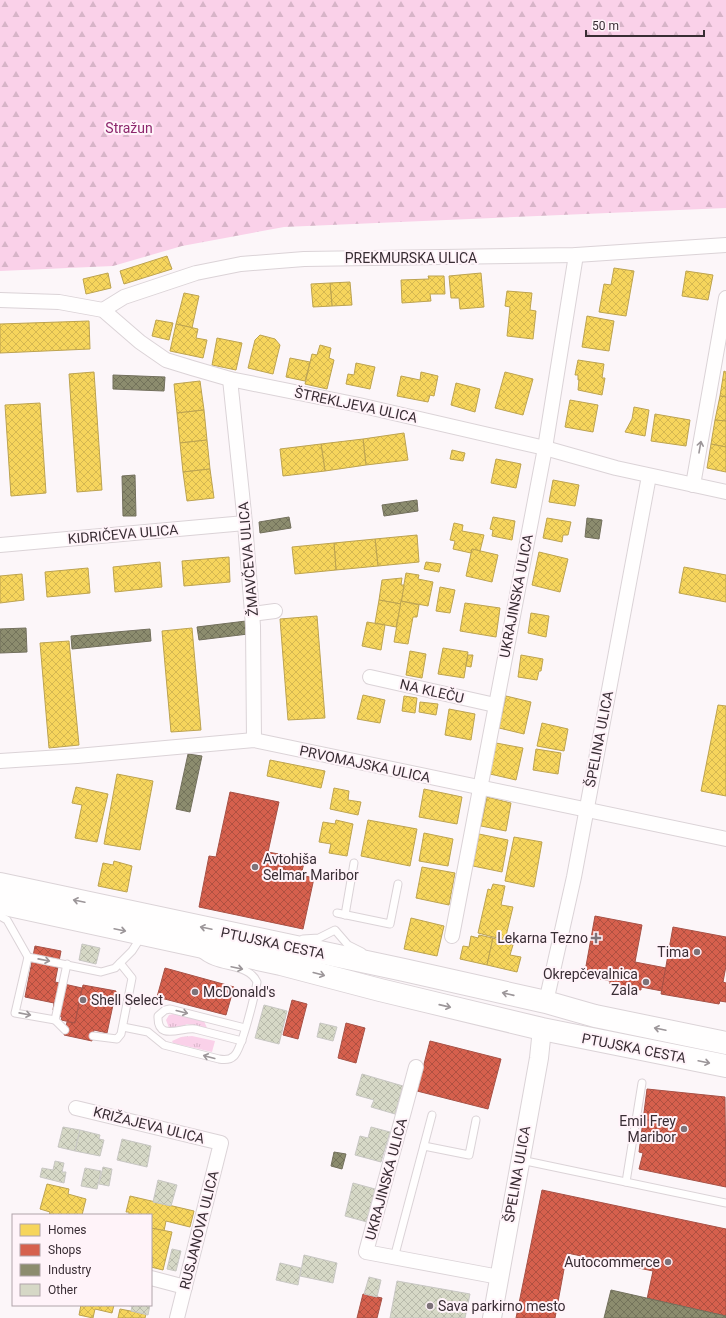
<svg xmlns="http://www.w3.org/2000/svg" width="726" height="1318" font-family="Roboto,sans-serif">
<style>
.grass{fill:url(#grass-tufts)}
.forest{fill:url(#forest-firs)}
.homes{fill:url(#homes-cross-hatch);stroke:#bda350}
.shops{fill:url(#shops-cross-hatch);stroke:#a75146}
.industry{fill:url(#industry-cross-hatch);stroke:#73705d}
.building{fill:url(#building-cross-hatch);stroke:#c8c7c3}
.lines{fill:none;stroke-linecap:round;stroke-linejoin:round}
.service-casing{stroke:#dbd3d7;stroke-width:9}
.minor-casing{stroke:#dbd3d7;stroke-width:16}
.tertiary-casing{stroke:#dbd3d7;stroke-width:20}
.primary-casing{stroke:#dbd3d7;stroke-width:24}
.service{stroke:#fffefe;stroke-width:7}
.minor{stroke:#fffefe;stroke-width:14}
.tertiary{stroke:#fffefe;stroke-width:18}
.primary{stroke:#fffefe;stroke-width:22}
.oneway{stroke:#9c9699}
.poi-dot{fill:#7d7379;stroke:#fff3f9;stroke-width:1.5}
.labels{text-anchor:middle;stroke-width:4;stroke-linejoin:round;paint-order:stroke}
.park-label{font-size:14px;fill:#8d276d;stroke:#fff3f9}
.street-label{font-size:14px;fill:#392d34;stroke:#fff3f9}
.poi-label{font-size:14px;fill:#392d34;stroke:#fff3f9;text-anchor:end}
</style>
<defs>
<pattern id="grass-tufts" width="24" height="20" patternUnits="userSpaceOnUse"><rect width="24" height="20" fill="#fad1e9"/><path d="M3 7l-1-3M5 7V3M7 7l1-3M15 17l-1-3M17 17v-4M19 17l1-3" fill="none" stroke="#d7b4c8"/></pattern>
<pattern id="forest-firs" width="22" height="20" patternUnits="userSpaceOnUse"><rect width="22" height="20" fill="#fad1e9"/><path d="M5 1l3.5 6h-7zM16 11l3.5 6h-7z" fill="#d7b4c8"/></pattern>
<pattern id="homes-cross-hatch" width="8" height="8" patternUnits="userSpaceOnUse"><rect width="8" height="8" fill="#f6d55c"/><path d="M0 0l8 8M0 8l8-8" fill="none" stroke="#d4b751"/></pattern>
<pattern id="shops-cross-hatch" width="8" height="8" patternUnits="userSpaceOnUse"><rect width="8" height="8" fill="#d6604d"/><path d="M0 0l8 8M0 8l8-8" fill="none" stroke="#af5041"/></pattern>
<pattern id="industry-cross-hatch" width="8" height="8" patternUnits="userSpaceOnUse"><rect width="8" height="8" fill="#8c8c6e"/><path d="M0 0l8 8M0 8l8-8" fill="none" stroke="#73735b"/></pattern>
<pattern id="building-cross-hatch" width="8" height="8" patternUnits="userSpaceOnUse"><rect width="8" height="8" fill="#d6d8c6"/><path d="M0 0l8 8M0 8l8-8" fill="none" stroke="#b8baab"/></pattern>
</defs>
<rect width="100%" height="100%" fill="#fcf6f9"/>
<g class="grass">
<polygon points="173,1014 204,1021 207,1028 187,1024 175,1030 169,1028 166,1020 169,1015"/>
<polygon points="192,1036 215,1041 212,1052 173,1043 172,1041 181,1037"/>
</g>
<polygon class="forest" points="0,0 726,0 726,208 284,227 182,246 113,266 0,271"/>
<g class="homes">
<polygon points="167,256 172,269 124,284 120,271"/>
<polygon points="614,268 634,271 626,316 599,312 604,284 611,285"/>
<polygon points="686,271 713,275 708,300 682,296"/>
<polygon points="108,273 111,288 86,294 83,279"/>
<polygon points="481,273 484,307 460,309 459,298 451,298 449,276"/>
<polygon points="428,276 444,276 445,294 430,294 431,301 402,303 401,280 429,279"/>
<polygon points="350,282 352,305 332,306 330,283"/>
<polygon points="330,283 332,306 313,307 311,284"/>
<polygon points="507,291 532,293 530,310 536,311 533,339 507,336 510,307 505,306"/>
<polygon points="184,293 199,296 192,328 176,324"/>
<polygon points="587,316 614,321 609,351 582,347"/>
<polygon points="156,320 173,323 169,340 152,336"/>
<polygon points="89,321 90,349 0,353 0,324"/>
<polygon points="176,324 198,329 196,338 207,340 203,358 170,351"/>
<polygon points="260,335 275,339 280,345 273,374 248,368 255,340"/>
<polygon points="217,338 242,343 236,370 212,365"/>
<polygon points="320,345 331,348 329,358 334,360 327,389 305,384 312,354 317,355"/>
<polygon points="290,358 310,362 305,381 286,377"/>
<polygon points="578,360 604,364 602,378 605,378 602,395 578,390 579,380 578,380 578,375 575,375"/>
<polygon points="356,363 375,367 370,389 346,384 348,374 354,375"/>
<polygon points="724,371 726,372 726,397 720,396"/>
<polygon points="94,372 102,490 77,492 69,374"/>
<polygon points="421,372 438,376 434,396 430,395 428,402 397,396 401,376 420,380"/>
<polygon points="505,372 533,379 523,415 495,408"/>
<polygon points="200,381 204,410 177,413 174,384"/>
<polygon points="456,383 480,389 475,412 451,405"/>
<polygon points="720,396 726,397 726,421 715,420"/>
<polygon points="570,400 598,405 593,432 565,427"/>
<polygon points="40,403 46,493 11,496 5,405"/>
<polygon points="634,407 649,410 645,436 625,432 632,419"/>
<polygon points="204,410 207,440 180,443 177,413"/>
<polygon points="655,414 690,420 686,446 651,441"/>
<polygon points="715,420 726,421 726,447 711,444"/>
<polygon points="404,433 408,460 366,465 363,439"/>
<polygon points="363,439 366,465 325,471 321,444"/>
<polygon points="207,440 210,469 183,472 180,443"/>
<polygon points="321,444 325,471 283,476 280,449"/>
<polygon points="711,444 726,447 726,472 707,468"/>
<polygon points="452,450 465,453 463,461 450,459"/>
<polygon points="496,459 521,464 516,488 491,483"/>
<polygon points="210,469 214,498 187,501 183,472"/>
<polygon points="553,480 579,485 575,506 549,502"/>
<polygon points="493,517 515,521 512,540 492,536 493,530 490,529"/>
<polygon points="547,518 571,522 568,535 563,535 562,542 543,538"/>
<polygon points="454,523 463,525 462,531 484,535 480,551 472,549 471,553 453,549 455,541 450,540"/>
<polygon points="417,535 419,562 378,566 375,539"/>
<polygon points="375,539 378,566 336,570 334,543"/>
<polygon points="334,543 336,570 295,574 292,547"/>
<polygon points="472,549 498,555 492,582 466,576"/>
<polygon points="539,552 568,559 560,592 532,585"/>
<polygon points="229,557 230,582 184,586 182,561"/>
<polygon points="160,562 162,587 115,592 113,567"/>
<polygon points="426,562 441,564 439,572 424,569"/>
<polygon points="684,567 726,575 726,602 679,593"/>
<polygon points="88,568 90,593 47,597 45,572"/>
<polygon points="406,573 419,575 418,579 433,582 428,606 401,601"/>
<polygon points="22,574 24,600 0,603 0,576"/>
<polygon points="402,578 401,585 404,585 401,604 379,600 382,580"/>
<polygon points="440,587 455,590 450,613 436,611"/>
<polygon points="379,600 401,604 396,627 375,623"/>
<polygon points="401,601 419,605 417,617 413,617 408,644 394,642"/>
<polygon points="465,603 500,608 496,637 460,631"/>
<polygon points="531,613 549,616 546,637 528,633"/>
<polygon points="317,616 325,718 288,720 280,619"/>
<polygon points="367,622 385,625 381,650 362,646"/>
<polygon points="192,628 201,730 171,732 162,631"/>
<polygon points="69,641 79,745 49,748 40,643"/>
<polygon points="443,648 468,652 464,678 438,674"/>
<polygon points="410,651 426,654 422,678 406,675"/>
<polygon points="468,655 473,655 471,667 466,666"/>
<polygon points="521,655 543,659 541,671 539,671 537,680 518,677"/>
<polygon points="363,695 385,700 380,723 357,719"/>
<polygon points="404,696 417,698 415,713 402,711"/>
<polygon points="506,696 531,702 524,734 499,728"/>
<polygon points="420,702 438,704 436,715 419,712"/>
<polygon points="718,705 726,706 726,796 701,791"/>
<polygon points="449,709 475,714 471,740 445,735"/>
<polygon points="542,723 568,729 564,751 537,746"/>
<polygon points="496,743 523,748 516,780 490,774"/>
<polygon points="536,749 561,753 558,774 533,770"/>
<polygon points="270,760 325,771 321,788 267,776"/>
<polygon points="117,774 153,781 140,850 104,844"/>
<polygon points="76,787 108,794 97,842 75,838 82,805 72,803"/>
<polygon points="334,788 349,791 348,800 361,802 358,815 330,809"/>
<polygon points="424,789 462,797 457,824 419,817"/>
<polygon points="487,797 511,803 506,831 481,826"/>
<polygon points="336,820 353,824 347,856 329,853 331,844 319,842 323,822 335,824"/>
<polygon points="368,820 417,829 410,866 361,856"/>
<polygon points="424,833 453,839 448,866 419,861"/>
<polygon points="479,834 508,840 502,872 473,866"/>
<polygon points="514,837 542,842 534,887 505,881"/>
<polygon points="114,861 132,866 127,892 98,886 103,863 113,865"/>
<polygon points="422,867 455,873 449,905 416,898"/>
<polygon points="493,884 505,886 501,905 513,907 505,940 478,933 488,889 491,890"/>
<polygon points="411,918 444,926 437,956 404,949"/>
<polygon points="479,935 493,938 487,965 460,959 463,946 469,947 471,936 478,938"/>
<polygon points="493,938 513,945 510,955 521,957 517,972 487,965"/>
<polygon points="47,1184 69,1189 68,1194 86,1199 82,1215 49,1215 50,1212 40,1209"/>
<polygon points="130,1196 194,1211 190,1227 166,1221 164,1231 151,1228 151,1215 129,1215 129,1212 126,1212"/>
<polygon points="151,1228 172,1232 163,1270 151,1267 153,1258 151,1257"/>
<polygon points="81,1305 114,1305 112,1313 95,1309 93,1318 79,1315"/>
<polygon points="120,1309 146,1314 145,1318 118,1318"/>
</g>
<g class="shops">
<polygon points="230,792 279,802 268,852 305,859 301,875 314,878 303,929 199,907 209,856 216,857"/>
<polygon points="595,916 642,925 635,962 666,968 662,991 641,987 641,990 610,984 610,981 595,978 589,973 586,966"/>
<polygon points="673,927 726,937 726,966 723,982 726,983 726,1002 720,1001 719,1004 661,994"/>
<polygon points="35,946 61,951 55,982 82,988 75,1023 61,1020 62,1017 57,1016 58,1011 53,1010 54,1003 25,997"/>
<polygon points="165,968 234,987 226,1015 157,997"/>
<polygon points="83,985 116,991 107,1033 94,1030 92,1041 64,1035 67,1022 75,1023"/>
<polygon points="292,1000 307,1004 298,1039 283,1035"/>
<polygon points="346,1023 365,1028 356,1063 338,1058"/>
<polygon points="430,1041 501,1059 488,1109 417,1091"/>
<polygon points="647,1089 725,1097 726,1187 639,1169 643,1153 639,1152"/>
<polygon points="542,1190 726,1229 726,1316 647,1299 653,1271 567,1253 555,1318 516,1318"/>
<polygon points="363,1294 382,1298 377,1318 357,1318"/>
</g>
<g class="industry">
<polygon points="113,375 165,377 164,391 113,389"/>
<polygon points="135,475 136,516 123,516 122,476"/>
<polygon points="417,500 418,511 384,516 382,505"/>
<polygon points="289,517 291,528 260,533 259,522"/>
<polygon points="587,518 602,520 599,539 585,537"/>
<polygon points="246,621 248,634 199,640 197,627"/>
<polygon points="26,628 27,652 0,653 0,629"/>
<polygon points="150,629 151,641 72,649 71,636"/>
<polygon points="188,754 202,756 190,812 176,809"/>
<polygon points="334,1152 346,1154 342,1169 331,1166"/>
<polygon points="611,1290 726,1316 726,1318 604,1318"/>
</g>
<g class="building">
<polygon points="82,944 100,948 96,964 79,960"/>
<polygon points="264,1005 287,1011 279,1044 255,1038"/>
<polygon points="320,1023 337,1027 333,1041 317,1037"/>
<polygon points="362,1074 403,1086 395,1114 371,1107 374,1100 356,1095"/>
<polygon points="63,1127 80,1130 75,1151 58,1147"/>
<polygon points="371,1127 390,1132 381,1162 355,1155 360,1136 368,1138"/>
<polygon points="80,1130 100,1135 99,1139 104,1140 100,1156 75,1151"/>
<polygon points="122,1139 151,1146 147,1167 117,1160"/>
<polygon points="55,1161 64,1163 62,1172 66,1172 64,1183 40,1177 42,1168 53,1170"/>
<polygon points="103,1167 112,1169 109,1186 99,1184"/>
<polygon points="85,1168 101,1171 97,1189 81,1186"/>
<polygon points="158,1180 177,1185 171,1206 153,1202"/>
<polygon points="353,1183 375,1189 367,1222 345,1216"/>
<polygon points="172,1249 181,1251 176,1271 167,1269"/>
<polygon points="304,1255 337,1263 333,1283 300,1276"/>
<polygon points="280,1263 301,1268 298,1285 276,1280"/>
<polygon points="369,1277 381,1280 377,1297 364,1294"/>
<polygon points="397,1281 470,1294 465,1318 390,1318"/>
<polygon points="125,1305 150,1305 148,1315 131,1311 132,1306"/>
</g>
<g class="lines">
<defs>
<g id="service">
<polyline points="337,913 390,924 398,884"/>
<polyline points="345,915 354,863"/>
<polyline points="0,916 7,920 28,957 101,972 115,968 132,951 141,937"/>
<polyline points="303,939 319,938 335,930 348,945 362,952"/>
<polyline points="28,957 15,1013 55,1020 67,964"/>
<polyline points="55,1020 65,1030"/>
<path d="M123 1027 148 1032 164 1045 219 1059C224 1060 230 1060 234 1056 242 1049 255 994 257 982 248 962 218 970 200 953"/>
<polyline points="93,1036 117,1039 121,1034 132,978 120,963"/>
<path d="M242 1041 195 1029C181 1027 157 1042 158 1016L165 1010 170 1009 245 1028"/>
<polyline points="424,1146 469,1155 476,1120"/>
<polyline points="521,1160 726,1203"/>
<polyline points="626,1182 642,1083"/>
<polyline points="394,1258 432,1115"/>
</g>
<g id="minor">
<polyline points="0,300 59,302 103,310 140,342 166,360 192,368 230,379 359,405 545,448 616,468 726,492"/>
<polyline points="103,310 124,297 196,273 241,264 304,259 576,255 726,245"/>
<polyline points="230,379 245,523 253,626 254,740"/>
<polyline points="693,485 726,298"/>
<polyline points="0,545 245,523"/>
<polyline points="252,614 275,611"/>
<polyline points="370,677 495,705"/>
<polyline points="0,761 77,756 254,740 726,839"/>
<polyline points="452,936 545,448 576,255"/>
<polyline points="546,1002 574,877 649,476"/>
<polyline points="416,1067 366,1252 499,1277"/>
<polyline points="76,1108 221,1143 177,1318"/>
<polyline points="151,1278 185,1287"/>
</g>
<polyline id="tertiary" points="492,1318 539,1058 542,1029"/>
<g id="primary">
<polyline points="0,884 404,970 546,1002 595,1016 726,1043"/>
<polyline points="0,903 281,964 380,990 542,1029 726,1066"/>
</g>
</defs>
<use href="#service" class="service-casing"/>
<use href="#minor" class="minor-casing"/>
<use href="#tertiary" class="tertiary-casing"/>
<use href="#primary" class="primary-casing"/>
<use href="#service" class="service"/>
<use href="#minor" class="minor"/>
<use href="#tertiary" class="tertiary"/>
<use href="#primary" class="primary"/>
</g>
<defs><path id="oneway-shaft" d="M-6 0H5M1.5-3L5.5 0L1.5 3" fill="none" stroke-width="1.6" stroke-linecap="round" stroke-linejoin="round"/></defs>
<g class="oneway">
<use href="#oneway-shaft" transform="translate(700 447) rotate(-80)"/>
<use href="#oneway-shaft" transform="translate(79 901) rotate(-168)"/>
<use href="#oneway-shaft" transform="translate(206 928) rotate(-168)"/>
<use href="#oneway-shaft" transform="translate(120 930) rotate(12)"/>
<use href="#oneway-shaft" transform="translate(44 960) rotate(11)"/>
<use href="#oneway-shaft" transform="translate(237 968) rotate(12)"/>
<use href="#oneway-shaft" transform="translate(319 974) rotate(15)"/>
<use href="#oneway-shaft" transform="translate(508 994) rotate(-167)"/>
<use href="#oneway-shaft" transform="translate(445 1006) rotate(13)"/>
<use href="#oneway-shaft" transform="translate(182 1012) rotate(14)"/>
<use href="#oneway-shaft" transform="translate(25 1014) rotate(11)"/>
<use href="#oneway-shaft" transform="translate(660 1029) rotate(-168)"/>
<use href="#oneway-shaft" transform="translate(209 1057) rotate(-165)"/>
<use href="#oneway-shaft" transform="translate(704 1062) rotate(12)"/>
</g>
<g class="poi-dot">
<circle cx="255" cy="867" r="4"/>
<path d="M594 932h4v4h4v4h-4v4h-4v-4h-4v-4h4z"/>
<circle cx="697" cy="952" r="4"/>
<circle cx="646" cy="982" r="4"/>
<circle cx="195" cy="992" r="4"/>
<circle cx="83" cy="1000" r="4"/>
<circle cx="684" cy="1129" r="4"/>
<circle cx="668" cy="1262" r="4"/>
<circle cx="430" cy="1306" r="4"/>
</g>
<g class="labels">
<g class="park-label">
<text x="129" y="133">Stražun</text>
</g>
<g class="street-label">
<text x="411" y="263">PREKMURSKA ULICA</text>
<text transform="translate(356 405) rotate(12)" y="5">ŠTREKLJEVA ULICA</text>
<text transform="translate(123 534) rotate(-5)" y="5">KIDRIČEVA ULICA</text>
<text transform="translate(248 559) rotate(-95)" y="5">ŽMAVČEVA ULICA</text>
<text transform="translate(516 596) rotate(-79)" y="5">UKRAJINSKA ULICA</text>
<text transform="translate(432 691) rotate(13)" y="5">NA KLEČU</text>
<text transform="translate(599 739) rotate(-79)" y="5">ŠPELINA ULICA</text>
<text transform="translate(365 764) rotate(12)" y="5">PRVOMAJSKA ULICA</text>
<text transform="translate(273 943) rotate(12)" y="5">PTUJSKA CESTA</text>
<text transform="translate(634 1048) rotate(11)" y="5">PTUJSKA CESTA</text>
<text transform="translate(149 1125) rotate(14)" y="5">KRIŽAJEVA ULICA</text>
<text transform="translate(517 1174) rotate(-80)" y="5">ŠPELINA ULICA</text>
<text transform="translate(386 1179) rotate(-75)" y="5">UKRAJINSKA ULICA</text>
<text transform="translate(199 1230) rotate(-76)" y="5">RUSJANOVA ULICA</text>
</g>
<g class="poi-label">
<text x="263" y="864" text-anchor="start">Avtohiša<tspan x="263" dy="16">Selmar Maribor</tspan></text>
<text x="588" y="943">Lekarna Tezno</text>
<text x="689" y="957">Tima</text>
<text x="638" y="979">Okrepčevalnica<tspan x="638" dy="16">Zala</tspan></text>
<text x="203" y="997" text-anchor="start">McDonald's</text>
<text x="91" y="1005" text-anchor="start">Shell Select</text>
<text x="676" y="1126">Emil Frey<tspan x="676" dy="16">Maribor</tspan></text>
<text x="660" y="1267">Autocommerce</text>
<text x="438" y="1311" text-anchor="start">Sava parkirno mesto</text>
</g>
</g>
<rect x="12" y="1214" width="140" height="92" fill="#fff3f9" stroke="#b0a4aa"/>
<rect x="20" y="1224" width="20" height="12" fill="#f6d55c" stroke="#b0a4aa"/>
<text x="48" y="1234" font-size="12" fill="#392d34">Homes</text>
<rect x="20" y="1244" width="20" height="12" fill="#d6604d" stroke="#b0a4aa"/>
<text x="48" y="1254" font-size="12" fill="#392d34">Shops</text>
<rect x="20" y="1264" width="20" height="12" fill="#8c8c6e" stroke="#b0a4aa"/>
<text x="48" y="1274" font-size="12" fill="#392d34">Industry</text>
<rect x="20" y="1284" width="20" height="12" fill="#d6d8c6" stroke="#b0a4aa"/>
<text x="48" y="1294" font-size="12" fill="#392d34">Other</text>
<path d="M586 30v6h118v-6" fill="none" stroke="#392d34" stroke-width="2"/>
<text x="592" y="30" font-size="12" fill="#392d34" stroke="#fff3f9" stroke-width="3" paint-order="stroke">50 m</text>
</svg>
